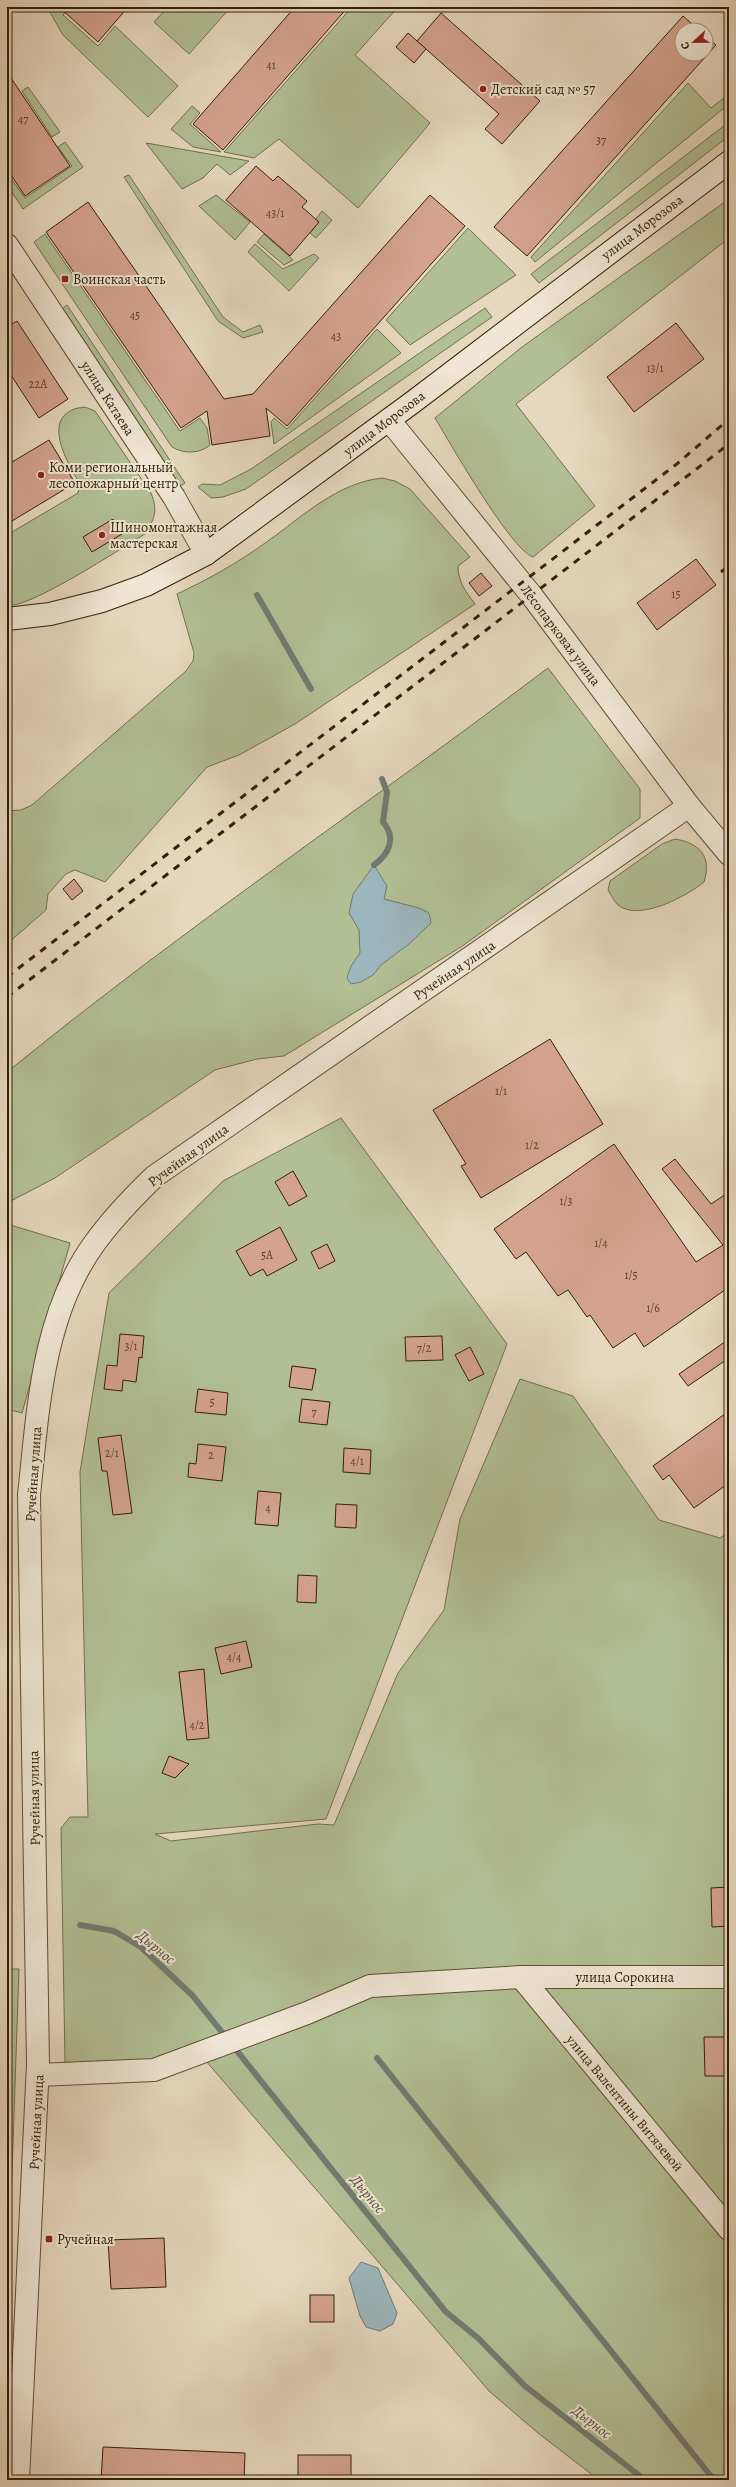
<svg xmlns="http://www.w3.org/2000/svg" width="736" height="2487" font-family="Alegreya,serif">
<style>
.green{fill:#b2bf94;stroke:#72704c}
.water{fill:#9cb6bd;stroke:#727a73}
.lines{fill:none;stroke-linecap:round;stroke-linejoin:round}
.stream{stroke:#727a73;stroke-width:6}
.building{fill:#d4a38e;stroke:#332004}
.minor-casing{stroke:#604e32;stroke-width:24}
.tertiary-casing{stroke:#604e32;stroke-width:24}
.secondary-casing{stroke:#332004;stroke-width:24}
.minor{stroke:#efe6d5;stroke-width:22}
.tertiary{stroke:#efe6d5;stroke-width:22}
.secondary{stroke:#efe6d5;stroke-width:22}
.rail{stroke:#332004;stroke-width:3;stroke-dasharray:7 7;stroke-linecap:butt}
.poi-dot{fill:#8f2418;stroke:#efe6d5;stroke-width:1.5}
.labels{text-anchor:middle;stroke-width:4;stroke-linejoin:round;paint-order:stroke}
.number-label{font-size:12px;fill:#5b4126}
.poi-label{font-size:14px;fill:#332004;stroke:#efe6d5;text-anchor:start}
.street-label{font-size:14px;fill:#332004;stroke:#efe6d5}
.water-label{font-size:15px;font-style:italic;fill:#524d3c;stroke:#efe6d5}
</style>
<rect width="100%" height="100%" fill="#e6d8be"/>
<filter id="stains"><feTurbulence type="fractalNoise" baseFrequency=".005" numOctaves="4"/><feColorMatrix values="0 0 0 0 .2 0 0 0 0 .09 0 0 0 0 .02 0 0 0 .5 -.17"/></filter>
<radialGradient id="worn" r=".72"><stop offset=".6" stop-color="#630" stop-opacity="0"/><stop offset="1" stop-color="#630" stop-opacity=".3"/></radialGradient>
<g class="green">
<polygon points="47,7 70,7 63,15 98,46 115,26 178,86 148,117 63,35"/>
<polygon points="168,7 231,7 189,54 154,22"/>
<polygon points="352,7 398,7 355,55 430,123 358,208 279,139 254,158 224,152"/>
<polygon points="688,83 711,108 729,94 729,104 535,262 531,257"/>
<polygon points="28,87 60,132 52,137 22,91"/>
<polygon points="192,106 200,113 190,124 221,152 193,147 171,129"/>
<polygon points="729,122 729,136 539,283 531,274"/>
<polygon points="65,142 83,167 23,209 7,185 7,173 25,198 72,166 58,147"/>
<polygon points="146,143 249,161 230,175 217,164 203,178 182,189"/>
<polygon points="129,175 223,317 243,332 260,325 263,332 243,338 218,321 124,177"/>
<polygon points="216,195 250,222 235,240 199,206"/>
<path d="M729 199V238L516 404 595 506 533 557C511 550 450 443 435 418L522 347Z"/>
<polygon points="322,211 332,220 316,238 310,233 319,222 316,219"/>
<polygon points="468,228 516,275 410,345 386,320"/>
<path d="M45 234 180 431 200 418 207 428 210 445C199 454 184 454 172 447L34 242Z"/>
<polygon points="264,234 290,257 293,260 284,265 257,242"/>
<polygon points="255,244 283,269 314,254 319,258 289,291 248,252"/>
<polygon points="67,305 185,483 175,489 58,312"/>
<polygon points="485,308 492,317 246,489 223,497 211,498 198,487 202,484 220,485 251,469"/>
<polygon points="377,329 401,353 274,444 271,422 274,418 287,429"/>
<path d="M85 407 95 411 151 493C158 511 155 518 145 534 123 547 26 611 7 605V535L78 493 80 484C70 467 44 425 70 411 74 408 80 408 85 407Z"/>
<path d="M382 478 395 481 410 489 470 557 458 566C458 582 466 592 475 604L295 724 239 755 207 767 105 882 75 870 66 874 48 894 46 910 7 944V811L21 810 32 805 186 671 193 661 194 653 177 594C209 579 239 562 268 541 303 516 337 483 382 478Z"/>
<path d="M548 668 640 789V818L461 947 284 1056 257 1059 215 1070 55 1178 7 1203V1072C181 930 369 804 548 668Z"/>
<path d="M675 839C700 843 712 857 704 882 687 896 639 922 618 905 614 901 611 895 608 890L610 881 662 844Z"/>
<polygon points="341,1118 507,1344 326,1819 155,1834 171,1841 318,1824 334,1825 398,1673 444,1610 460,1519 520,1379 573,1396 659,1520 720,1538 729,1532 729,2480 599,2480 538,2433 489,2391 194,2047 154,2061 105,2065 65,2062 61,1828 70,1817 88,1817 80,1472 109,1293 223,1181"/>
<polygon points="7,1224 70,1243 22,1413 7,1409"/>
<polygon points="7,1969 19,1969 7,2319"/>
</g>
<g class="water">
<polygon points="374,865 387,886 384,899 419,908 429,913 431,923 409,944 381,965 373,975 361,982 351,984 347,978 351,966 360,953 359,930 349,913 353,894"/>
<polygon points="361,2262 378,2268 397,2313 393,2324 380,2331 366,2327 360,2316 349,2278"/>
</g>
<g class="lines">
<g class="stream">
<polyline points="257,595 311,689"/>
<path d="M374 865C389 854 397 838 383 822L387 792 382 779"/>
<polyline points="80,1925 114,1931 141,1947 193,1996 446,2312 478,2338 525,2386 645,2480"/>
<polyline points="377,2058 714,2480"/>
</g>
</g>
<g class="building">
<polygon points="59,7 128,7 98,42"/>
<polygon points="295,7 348,7 223,150 193,124"/>
<polygon points="441,13 540,101 502,144 485,129 499,114 417,41"/>
<polygon points="683,16 699,30 682,30 682,54 706,54 706,36 716,45 527,256 494,227"/>
<polygon points="408,33 426,49 414,63 396,47"/>
<polygon points="7,72 70,166 25,196 7,169"/>
<polygon points="256,166 273,181 278,176 307,201 302,207 319,222 290,256 226,200"/>
<polygon points="430,195 465,226 287,426 266,408 270,436 212,445 207,411 181,428 46,232 88,202 224,399 253,394"/>
<polygon points="17,321 68,399 39,418 7,369 7,327"/>
<polygon points="676,323 704,359 634,412 607,377"/>
<polygon points="49,440 75,483 7,524 7,465"/>
<polygon points="113,519 122,534 92,552 83,537"/>
<polygon points="696,559 716,585 657,630 637,603"/>
<polygon points="481,573 492,586 479,596 469,583"/>
<polygon points="74,879 83,891 72,900 63,889"/>
<polygon points="550,1039 603,1124 481,1198 461,1166 466,1164 433,1110"/>
<polygon points="614,1144 696,1262 723,1245 662,1169 675,1159 711,1204 729,1192 729,1287 644,1347 635,1333 613,1348 590,1315 587,1317 568,1290 558,1296 526,1252 516,1259 494,1229"/>
<polygon points="293,1171 307,1196 289,1206 275,1182"/>
<polygon points="280,1227 297,1260 267,1276 263,1269 250,1276 236,1251"/>
<polygon points="327,1244 335,1261 319,1269 311,1252"/>
<polygon points="120,1334 144,1336 142,1358 139,1357 136,1382 123,1380 122,1391 104,1389 107,1365 117,1366"/>
<polygon points="442,1336 443,1360 406,1361 405,1337"/>
<polygon points="729,1339 729,1358 688,1386 679,1374"/>
<polygon points="470,1347 484,1374 469,1381 455,1355"/>
<polygon points="292,1366 316,1369 312,1390 289,1387"/>
<polygon points="198,1389 228,1393 226,1415 195,1412"/>
<polygon points="302,1399 330,1402 327,1425 299,1422"/>
<polygon points="729,1411 729,1483 694,1508 669,1475 663,1480 653,1466"/>
<polygon points="121,1435 132,1513 113,1515 107,1471 102,1471 98,1438"/>
<polygon points="198,1444 226,1447 222,1481 188,1477 189,1463 196,1464"/>
<polygon points="344,1448 371,1450 370,1474 343,1472"/>
<polygon points="258,1491 281,1493 278,1526 255,1524"/>
<polygon points="336,1504 357,1505 356,1528 335,1527"/>
<polygon points="298,1575 317,1576 316,1603 297,1602"/>
<polygon points="246,1641 252,1667 221,1674 215,1648"/>
<polygon points="204,1669 209,1738 187,1740 179,1672"/>
<polygon points="169,1756 189,1764 175,1778 162,1773"/>
<polygon points="729,1887 729,1926 712,1927 711,1888"/>
<polygon points="704,2037 729,2037 729,2076 705,2076"/>
<polygon points="164,2238 166,2287 111,2289 108,2240"/>
<rect x="310" y="2295" width="24" height="27"/>
<polygon points="103,2447 245,2453 244,2480 101,2480"/>
<rect x="298" y="2455" width="53" height="25"/>
</g>
<g class="lines">
<defs>
<g id="minor">
<polyline points="521,1977 729,2229"/>
<polyline points="38,2075 154,2070 307,2013 370,1986 521,1977 729,1977"/>
</g>
<g id="tertiary">
<polyline points="7,245 174,497 206,554"/>
<polyline points="389,420 532,596 689,806 729,854"/>
<path d="M18 2480 38 2064 29 1495C38 1411 42 1316 94 1244 112 1219 132 1198 155 1176L689 806"/>
</g>
<polyline id="secondary" points="7,619 50,614 102,601 146,585 206,554 413,402 729,162"/>
</defs>
<use href="#minor" class="minor-casing"/>
<use href="#tertiary" class="tertiary-casing"/>
<use href="#secondary" class="secondary-casing"/>
<use href="#minor" class="minor"/>
<use href="#tertiary" class="tertiary"/>
<use href="#secondary" class="secondary"/>
<g class="rail">
<polyline points="721,572 729,566"/>
<polyline points="7,977 678,463 729,419"/>
<polyline points="7,997 729,444"/>
</g>
</g>
<g class="poi-dot">
<circle cx="483" cy="89" r="4"/>
<rect x="61" y="275" width="8" height="8" rx="2"/>
<circle cx="41" cy="475" r="4"/>
<circle cx="102" cy="535" r="4"/>
<rect x="45" y="2235" width="8" height="8" rx="2"/>
</g>
<g class="labels">
<g class="number-label">
<text x="271" y="69">41</text>
<text x="23" y="123">47</text>
<text x="601" y="144">37</text>
<text x="275" y="217">43/1</text>
<text x="135" y="319">45</text>
<text x="336" y="340">43</text>
<text x="655" y="372">13/1</text>
<text x="38" y="388">22А</text>
<text x="676" y="598">15</text>
<text x="501" y="1095">1/1</text>
<text x="532" y="1149">1/2</text>
<text x="566" y="1205">1/3</text>
<text x="601" y="1247">1/4</text>
<text x="267" y="1259">5А</text>
<text x="631" y="1279">1/5</text>
<text x="653" y="1312">1/6</text>
<text x="131" y="1350">3/1</text>
<text x="424" y="1352">7/2</text>
<text x="212" y="1406">5</text>
<text x="314" y="1416">7</text>
<text x="112" y="1457">2/1</text>
<text x="211" y="1459">2</text>
<text x="357" y="1465">4/1</text>
<text x="268" y="1512">4</text>
<text x="234" y="1661">4/4</text>
<text x="197" y="1729">4/2</text>
</g>
<g class="poi-label">
<text x="491" y="94">Детский сад № 57</text>
<text x="73" y="284">Воинская часть</text>
<text x="49" y="472">Коми региональный<tspan x="49" dy="16">лесопожарный центр</tspan></text>
<text x="110" y="532">Шиномонтажная<tspan x="110" dy="16">мастерская</tspan></text>
<text x="57" y="2244">Ручейная</text>
</g>
<g class="street-label">
<text transform="translate(642 227) rotate(-37)" y="5">улица Морозова</text>
<text transform="translate(108 398) rotate(57)" y="5">улица Катаева</text>
<text transform="translate(384 423) rotate(-37)" y="5">улица Морозова</text>
<text transform="translate(561 635) rotate(53)" y="5">Лесопарковая улица</text>
<text transform="translate(454 970) rotate(-34)" y="5">Ручейная улица</text>
<text transform="translate(188 1155) rotate(-36)" y="5">Ручейная улица</text>
<text transform="translate(33 1474) rotate(-86)" y="5">Ручейная улица</text>
<text transform="translate(34 1798) rotate(-91)" y="5">Ручейная улица</text>
<text x="625" y="1982">улица Сорокина</text>
<text transform="translate(625 2103) rotate(50)" y="5">улица Валентины Витязевой</text>
<text transform="translate(36 2122) rotate(-87)" y="5">Ручейная улица</text>
</g>
<g class="water-label">
<text transform="translate(156 1947) rotate(40)" y="5">Дырнос</text>
<text transform="translate(368 2194) rotate(51)" y="5">Дырнос</text>
<text transform="translate(592 2422) rotate(38)" y="5">Дырнос</text>
</g>
</g>
<rect width="736" height="2487" fill="none" stroke="#e6d8be" stroke-width="24"/>
<rect x="8" y="8" width="720" height="2471" fill="none" stroke="#332004" stroke-width="2"/>
<rect x="12" y="12" width="712" height="2463" fill="none" stroke="#332004"/>
<g transform="translate(694 42) rotate(248)"><circle r="19" fill="#efe6d5" stroke="#a49781"/>
<path d="M0-3L7 15L0 10L-7 15Z" fill="#8f2418"/>
<text y="-6" font-size="11" font-weight="bold" text-anchor="middle" fill="#332004">С</text>
</g>
<rect width="100%" height="100%" filter="url(#stains)"/>
<rect width="100%" height="100%" fill="url(#worn)"/>
</svg>
